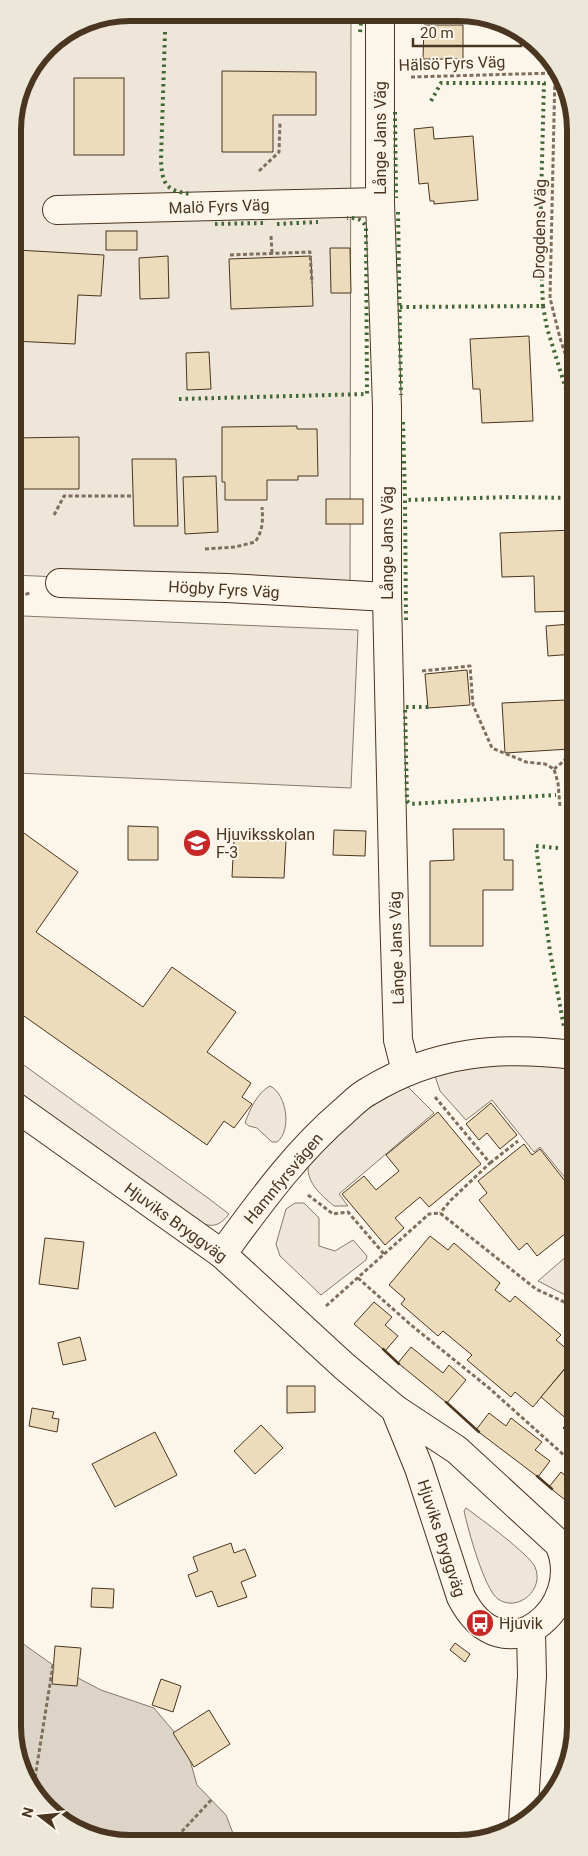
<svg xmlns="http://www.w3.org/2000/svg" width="588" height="1856" font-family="Roboto,sans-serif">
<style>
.green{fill:#ede6d9;stroke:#887966}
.water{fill:#dcd4c6;stroke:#887966}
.building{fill:#ecdcbc;stroke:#4a3520}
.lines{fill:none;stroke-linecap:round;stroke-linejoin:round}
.minor-casing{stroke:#4a3520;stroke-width:30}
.path{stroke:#7f6f5c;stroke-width:3;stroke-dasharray:4 2.5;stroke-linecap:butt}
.minor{stroke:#fbf6e9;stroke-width:28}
.hedge{stroke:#436837;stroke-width:4;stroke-dasharray:2.5 4;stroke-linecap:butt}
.wall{stroke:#4a3520;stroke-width:2.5}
.labels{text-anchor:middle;stroke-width:4;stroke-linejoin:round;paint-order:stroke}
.street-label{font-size:16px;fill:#4a3520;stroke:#fbf6e9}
.poi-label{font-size:16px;fill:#4a3520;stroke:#fbf6e9;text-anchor:start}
.rim{fill:none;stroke:#4a3520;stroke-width:6}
</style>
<rect width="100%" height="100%" fill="#fbf6e9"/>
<g class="green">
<polygon points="130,13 351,14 350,590 13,575 13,122 25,78 52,42 86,21"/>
<polygon points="23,616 358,630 351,788 16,773"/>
<path d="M14 1058 208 1198 229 1214C222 1223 215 1228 204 1224L14 1092Z"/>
<polygon points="536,1064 574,1069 575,1190 540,1147 534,1152 492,1100 466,1120 440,1091 435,1076 476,1066"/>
<path d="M270 1086C287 1094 292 1131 277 1142H272L257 1128 249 1126 245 1123C250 1109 257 1093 270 1086Z"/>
<path d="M407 1086 434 1113 339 1194 348 1206H334C320 1194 304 1181 309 1161L367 1109Z"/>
<polygon points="295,1203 304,1203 319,1218 319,1246 335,1251 353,1240 367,1256 366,1260 321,1295 280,1256 276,1244 286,1209"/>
<polygon points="575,1249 575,1300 538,1281"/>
<path d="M466 1508C481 1519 529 1554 535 1567 545 1589 518 1613 498 1599 484 1589 468 1529 464 1511Z"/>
</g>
<polygon class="water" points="15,1638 53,1665 101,1690 154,1708 186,1746 197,1785 226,1815 234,1836 239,1841 107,1841 47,1809 15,1748"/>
<g class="building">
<polygon points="424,25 463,25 463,59 423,59"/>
<polygon points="222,71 316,72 316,115 273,115 273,152 222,152"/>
<rect x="74" y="78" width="50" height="77"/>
<polygon points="433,127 434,139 473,136 478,200 434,204 434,201 430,201 428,183 419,184 414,129"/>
<rect x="106" y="231" width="31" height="19"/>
<polygon points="330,248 350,248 351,293 331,293"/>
<polygon points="17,250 104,255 101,296 78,295 75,344 13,341"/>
<polygon points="168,256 169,298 140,299 139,258"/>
<polygon points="311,256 313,306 231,309 229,259"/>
<polygon points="529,336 533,421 482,423 480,389 473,389 470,339"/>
<polygon points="209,352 211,389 187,390 186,353"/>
<polygon points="297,426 297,429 317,429 318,476 298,476 298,480 267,480 267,500 225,500 225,482 222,482 222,427"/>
<polygon points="79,437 79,489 13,489 13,438"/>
<polygon points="132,459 176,459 178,526 134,526"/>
<polygon points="216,476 218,532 185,534 183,477"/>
<rect x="326" y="499" width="37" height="25"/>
<polygon points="574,530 574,611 535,612 534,576 502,577 500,533"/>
<polygon points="574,615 574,654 548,656 546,626 571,624 570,616"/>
<polygon points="467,670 470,705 428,708 425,674"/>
<polygon points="566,700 570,749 505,753 502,703"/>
<polygon points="128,826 158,827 158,860 128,860"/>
<polygon points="17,828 78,872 36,932 143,1007 172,967 236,1012 207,1052 251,1083 242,1097 252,1104 234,1128 224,1121 207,1145 14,1009 14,833"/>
<polygon points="453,829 504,829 504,860 513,860 513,890 483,890 483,946 430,946 430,861 454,860"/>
<polygon points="334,830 366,831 365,856 333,855"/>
<polygon points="234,839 286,841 284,878 232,877"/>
<polygon points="491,1103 517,1135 500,1149 487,1133 479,1140 466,1124"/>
<polygon points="438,1112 481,1164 429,1207 420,1197 395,1218 404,1228 385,1245 342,1194 364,1176 376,1190 399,1171 386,1155"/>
<polygon points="524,1144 532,1155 540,1149 575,1194 575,1226 537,1256 527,1243 519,1250 479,1200 487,1193 478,1181"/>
<polygon points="430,1236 448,1250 454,1243 500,1283 495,1290 510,1302 515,1296 561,1335 556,1340 575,1356 533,1407 515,1392 511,1397 467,1360 472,1355 443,1331 438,1336 401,1304 405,1299 389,1285"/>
<polygon points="45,1238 84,1242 78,1289 39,1284"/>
<polygon points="374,1302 392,1317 385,1325 398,1336 385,1351 354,1324"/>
<polygon points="80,1337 86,1360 63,1365 58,1343"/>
<polygon points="411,1347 443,1373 449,1365 466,1380 447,1403 398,1363"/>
<polygon points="575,1357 575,1438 563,1428 569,1421 541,1397"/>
<polygon points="287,1386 315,1386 315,1412 287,1413"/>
<polygon points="32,1408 54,1412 52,1418 59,1419 57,1432 29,1426"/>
<polygon points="489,1413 506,1426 511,1418 542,1442 535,1450 550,1461 538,1477 476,1430"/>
<polygon points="261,1425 283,1448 255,1474 234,1451"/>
<polygon points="155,1432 177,1475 115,1507 92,1464"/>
<polygon points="561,1472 575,1484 575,1508 549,1487"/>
<polygon points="231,1543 234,1553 245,1549 256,1576 241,1582 247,1597 218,1607 212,1591 196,1597 188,1575 198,1571 193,1557"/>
<polygon points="92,1588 114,1589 113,1608 91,1607"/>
<polygon points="455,1643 470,1654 465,1662 450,1650"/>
<polygon points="55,1646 81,1648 77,1686 52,1684"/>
<polygon points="161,1679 181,1686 173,1712 152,1705"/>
<polygon points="209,1710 230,1744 194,1767 173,1733"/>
</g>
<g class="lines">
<defs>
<g id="minor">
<polyline points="380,14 380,202 387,407 387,597 394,911 398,1040 406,1071"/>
<polyline points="57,210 380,202"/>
<polyline points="60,583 227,588 387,597"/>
<path d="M14 1106 222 1254 344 1366 395 1409 457 1450 559 1544C588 1607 503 1680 461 1597L419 1468 395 1409"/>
<path d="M222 1254C259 1204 295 1153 343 1112 351 1105 359 1096 369 1091 435 1051 500 1046 574 1055"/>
<polyline points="523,1822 532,1676 531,1632"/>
</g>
</defs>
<use href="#minor" class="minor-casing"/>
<g class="path">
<polyline points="555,73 550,298 560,338 574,381"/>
<polyline points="411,77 555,73"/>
<polyline points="259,171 279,152 280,122"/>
<polyline points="271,236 272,253"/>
<polyline points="230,255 310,252 312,283"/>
<polyline points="54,515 64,496 131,496"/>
<path d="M205 549 235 547 255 542C263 531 263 520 262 507"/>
<polyline points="13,598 30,593"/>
<polyline points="422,671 470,666 473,705 492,748 526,762 545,764 554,769 558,783 560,807"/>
<polyline points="554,769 564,761 574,748"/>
<polyline points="435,1097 490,1163 451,1200 440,1213"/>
<polyline points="490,1163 518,1141"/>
<polyline points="308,1195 333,1214 348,1212 384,1254"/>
<polyline points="358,1278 411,1325 489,1388 575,1465"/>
<polyline points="326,1306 429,1214 440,1213 536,1289 575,1307"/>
<polyline points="34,1784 53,1665"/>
<polyline points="173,1841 212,1799"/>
</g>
<use href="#minor" class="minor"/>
<g class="hedge">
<path d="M165 32 161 160C162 184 166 191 191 194"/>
<polyline points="360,32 362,14"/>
<polyline points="431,101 441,83 544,83 540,239 543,306"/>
<polyline points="395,112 396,198"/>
<polyline points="398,212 401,395"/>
<polyline points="215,224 264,223"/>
<polyline points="277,224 318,222"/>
<polyline points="400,307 543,306 547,328 574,415"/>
<path d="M179 399 367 394 366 227C362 218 356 218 347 218"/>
<polyline points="403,422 405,500"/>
<polyline points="406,620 405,500 511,497 574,498"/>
<polyline points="428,707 405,707 407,801 410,804 556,795"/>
<polyline points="558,848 536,846 550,952 564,1027"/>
</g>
<g class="wall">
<polyline points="383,1349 399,1364"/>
<polyline points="446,1402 479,1432"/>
<polyline points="537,1476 552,1489"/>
</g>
</g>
<defs>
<symbol id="school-disc" viewBox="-11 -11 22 22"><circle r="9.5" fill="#c62828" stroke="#fbf6e9"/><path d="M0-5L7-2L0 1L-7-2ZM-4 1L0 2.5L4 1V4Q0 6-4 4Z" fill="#fff"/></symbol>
<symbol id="bus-disc" viewBox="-11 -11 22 22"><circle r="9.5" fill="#c62828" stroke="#fbf6e9"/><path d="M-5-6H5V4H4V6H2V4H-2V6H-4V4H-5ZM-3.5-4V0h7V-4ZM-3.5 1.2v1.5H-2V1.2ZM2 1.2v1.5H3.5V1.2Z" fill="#fff"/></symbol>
</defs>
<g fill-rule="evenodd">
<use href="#school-disc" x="181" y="827" width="32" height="32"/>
<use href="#bus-disc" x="464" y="1607" width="32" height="32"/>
</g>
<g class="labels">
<g class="street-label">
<text transform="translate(452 63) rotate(-2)" y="6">Hälsö Fyrs Väg</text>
<text transform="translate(380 138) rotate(-90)" y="6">Långe Jans Väg</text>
<text transform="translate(219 206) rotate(-2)" y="6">Malö Fyrs Väg</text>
<text transform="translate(539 229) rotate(-89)" y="6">Drogdens Väg</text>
<text transform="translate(387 543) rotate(-90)" y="6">Långe Jans Väg</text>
<text transform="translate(224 589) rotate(3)" y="6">Högby Fyrs Väg</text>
<text transform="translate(396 948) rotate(-92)" y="6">Långe Jans Väg</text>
<text transform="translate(283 1178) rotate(-50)" y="6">Hamnfyrsvägen</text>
<text transform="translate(176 1222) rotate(36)" y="6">Hjuviks Bryggväg</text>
<text transform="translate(442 1538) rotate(72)" y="6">Hjuviks Bryggväg</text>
</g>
<g class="poi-label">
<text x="216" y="840">Hjuviksskolan<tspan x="216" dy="18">F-3</tspan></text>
<text x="499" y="1629">Hjuvik</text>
</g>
</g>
<path d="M0 0H588V1856H0ZM130 21H458A109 109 0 0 1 567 130V1726A109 109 0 0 1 458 1835H130A109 109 0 0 1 21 1726V130A109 109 0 0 1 130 21Z" fill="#ede7d9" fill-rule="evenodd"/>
<path class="rim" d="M130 21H458A109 109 0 0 1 567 130V1726A109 109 0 0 1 458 1835H130A109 109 0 0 1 21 1726V130A109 109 0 0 1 130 21Z"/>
<g transform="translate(40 1816) rotate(286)" stroke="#fbf6e9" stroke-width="4" paint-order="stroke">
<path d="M0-4L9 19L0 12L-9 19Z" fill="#4a3520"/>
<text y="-8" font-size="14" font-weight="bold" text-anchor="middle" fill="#4a3520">N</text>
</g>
<path d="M413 38v8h108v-8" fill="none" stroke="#4a3520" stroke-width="2.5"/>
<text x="420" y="38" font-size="15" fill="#4a3520" stroke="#fbf6e9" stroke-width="4" paint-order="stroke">20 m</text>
</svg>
